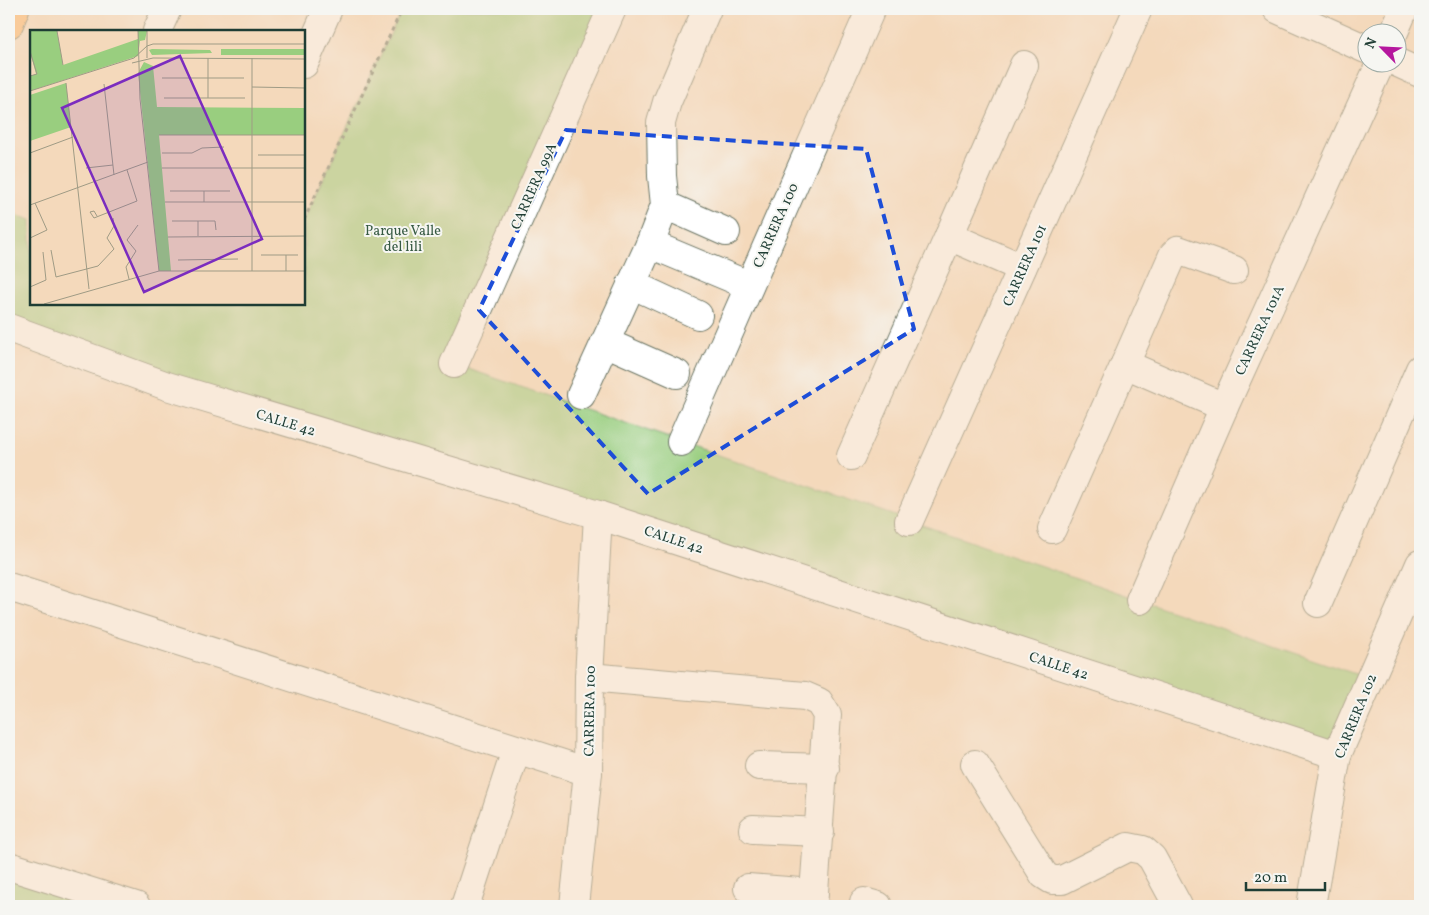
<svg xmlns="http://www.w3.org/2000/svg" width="1429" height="915" font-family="Vollkorn,serif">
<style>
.green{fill:#99ce7f;stroke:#5c865a}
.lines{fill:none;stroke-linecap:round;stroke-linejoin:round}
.minor-casing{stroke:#6a7463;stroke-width:30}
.major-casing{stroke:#6a7463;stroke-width:30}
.path{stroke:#6a7463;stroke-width:3;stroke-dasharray:4 4;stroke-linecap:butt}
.minor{stroke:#fff;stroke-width:28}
.major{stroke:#ffbb71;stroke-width:28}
.marked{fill:none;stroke:#1d4ed8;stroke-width:4;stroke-dasharray:10 6;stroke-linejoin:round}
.labels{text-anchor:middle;stroke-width:4;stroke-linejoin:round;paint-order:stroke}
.street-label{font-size:14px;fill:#1f3d34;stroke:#f6f6f2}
.park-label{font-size:14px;fill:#375a43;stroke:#f6f6f2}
.inset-road{fill:none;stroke:#9f9b85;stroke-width:1}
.view{fill:#7b2cbf;fill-opacity:0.15;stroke:#7b2cbf;stroke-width:2.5}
.inset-edge{fill:none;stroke:#1f3d34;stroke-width:2.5}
</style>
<rect width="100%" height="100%" fill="#f6f6f2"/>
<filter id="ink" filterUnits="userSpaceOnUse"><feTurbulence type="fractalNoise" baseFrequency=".02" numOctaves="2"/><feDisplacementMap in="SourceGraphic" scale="10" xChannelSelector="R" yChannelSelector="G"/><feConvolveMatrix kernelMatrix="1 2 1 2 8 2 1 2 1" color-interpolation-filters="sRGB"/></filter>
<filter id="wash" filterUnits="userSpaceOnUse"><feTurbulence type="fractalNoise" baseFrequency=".0096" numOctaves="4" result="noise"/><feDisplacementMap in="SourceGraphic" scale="20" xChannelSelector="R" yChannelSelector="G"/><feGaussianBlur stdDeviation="1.12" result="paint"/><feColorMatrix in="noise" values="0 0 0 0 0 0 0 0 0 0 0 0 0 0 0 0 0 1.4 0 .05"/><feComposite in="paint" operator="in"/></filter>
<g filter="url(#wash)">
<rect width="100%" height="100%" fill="#f4d9bb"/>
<g class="green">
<polygon points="402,9 612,9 454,364 1370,679 1337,755 9,328 9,213 31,220 31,304 304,304 304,220"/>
<polygon points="9,866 136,906 9,906"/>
</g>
</g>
<g filter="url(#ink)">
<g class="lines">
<defs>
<g id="minor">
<polyline points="1277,9 1366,49"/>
<polyline points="157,31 167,9"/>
<polyline points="1394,32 1404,9"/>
<polyline points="1396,62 1420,73"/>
<polyline points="304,64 328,9"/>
<polyline points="665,205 726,232"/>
<polyline points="650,244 748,285"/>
<polyline points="1022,268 949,236 1024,65"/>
<polyline points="631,284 698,315"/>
<polyline points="9,328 167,386 598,515 1337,755"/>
<polyline points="605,342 677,374"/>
<polyline points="454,364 612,9"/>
<polyline points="581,395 650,244 665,205 662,176 661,123 667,102 707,9"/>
<polyline points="1224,407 1125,364 1173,255 1178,250 1234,270"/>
<polyline points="681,442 871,9"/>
<polyline points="851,456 949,236"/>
<polyline points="909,521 1138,9"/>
<polyline points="1052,529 1125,364"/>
<polyline points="9,587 588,772"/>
<polyline points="1140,600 1224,407 1381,62"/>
<polyline points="1318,603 1420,369"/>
<polyline points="589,677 805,696 819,702 827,715 813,906"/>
<polyline points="975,764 1044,875 1052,880 1062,880 1128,847 1143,850 1152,858 1178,906"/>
<polyline points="759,766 825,768"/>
<polyline points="753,829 820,832"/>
<polyline points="9,866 136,906"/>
<polyline points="748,888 814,893"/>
<polyline points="864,902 878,906"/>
<polyline points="465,906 516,750"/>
<polyline points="574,906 588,772 589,677 598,515"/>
<polyline points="1311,906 1337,755 1420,564"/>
</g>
<polyline id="major" points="9,24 15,9"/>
</defs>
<use href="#minor" class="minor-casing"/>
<use href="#major" class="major-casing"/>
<polyline class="path" points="304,220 402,9"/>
<use href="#minor" class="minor"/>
<use href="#major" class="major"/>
</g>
</g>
<path d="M0 0H1429V915H0ZM566 130 866 149 914 329 648 494 479 310Z" fill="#f4d9bb" fill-opacity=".55" fill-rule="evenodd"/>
<path class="marked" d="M566 130 866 149 914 329 648 494 479 310Z"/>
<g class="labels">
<g class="street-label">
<text transform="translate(533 186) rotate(-66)" y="5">CARRERA 99A</text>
<text transform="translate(775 225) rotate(-66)" y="5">CARRERA 100</text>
<text transform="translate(1024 265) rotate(-66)" y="5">CARRERA 101</text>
<text transform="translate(1259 330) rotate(-65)" y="5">CARRERA 101A</text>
<text transform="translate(286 422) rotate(17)" y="5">CALLE 42</text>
<text transform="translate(674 539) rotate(18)" y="5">CALLE 42</text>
<text transform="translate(1059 665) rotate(18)" y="5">CALLE 42</text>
<text transform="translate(589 711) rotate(-89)" y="5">CARRERA 100</text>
<text transform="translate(1355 716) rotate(-68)" y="5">CARRERA 102</text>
</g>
<g class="park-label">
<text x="403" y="235">Parque Valle<tspan x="403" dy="16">del lili</tspan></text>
</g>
</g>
<g transform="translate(30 30)">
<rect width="275" height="275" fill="#f4d9bb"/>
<path d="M0 1H27L33 35 108 9V1H117L115 10 110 11 108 26 0 61V46L6 44 0 22ZM122 19 180 20 182 23 122 25 119 20ZM191 19H275V25H191ZM114 32 123 36 127 77 275 78V105H129L141 241H129L108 43ZM36 53 41 97 0 111V65Z" fill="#99ce7f"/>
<path class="inset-road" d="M27 1 33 35M108 1 110 69 129 241M0 21 7 44 0 46M117 28V1M102 33 123 28 275 29M132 48H214M36 53 59 259M74 54 84 145M222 57 275 58M0 61 104 28 117 16 123 14H275M134 68H215M178 68V28M129 105H275M0 123 43 107M132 123H162L172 118 194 117M228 125H275M56 138 83 135M132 138H275M140 161H174M135 172H275M174 172V161H200M0 175 118 132M67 186 64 181 60 182 64 188 107 171 97 140M142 191H168M168 206V191H185L186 200M138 207 275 206M0 208 17 200 5 173M21 220 26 247 68 236 84 219 77 208 84 196 83 188M231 225H268M256 225V241M148 230 208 229M222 241V28M99 249 96 237 106 221 97 210 108 195M0 257 16 250 13 222M14 274 129 241H275"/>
<path class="view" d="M150 26 232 209 114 262 32 78Z"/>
<rect width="275" height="275" class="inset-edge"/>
</g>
<rect width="1429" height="915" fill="none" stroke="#f6f6f2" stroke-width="30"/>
<g transform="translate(1382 48) rotate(294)"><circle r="24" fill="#f6f6f2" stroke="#a0aca6"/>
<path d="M0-4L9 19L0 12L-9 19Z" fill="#b5179e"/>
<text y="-8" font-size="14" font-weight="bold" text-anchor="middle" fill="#1f3d34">N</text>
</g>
<path d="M1246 882v8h79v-8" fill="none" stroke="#1f3d34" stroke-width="2.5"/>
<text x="1254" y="882" font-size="15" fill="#1f3d34" stroke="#f6f6f2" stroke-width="4" paint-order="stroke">20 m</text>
</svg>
